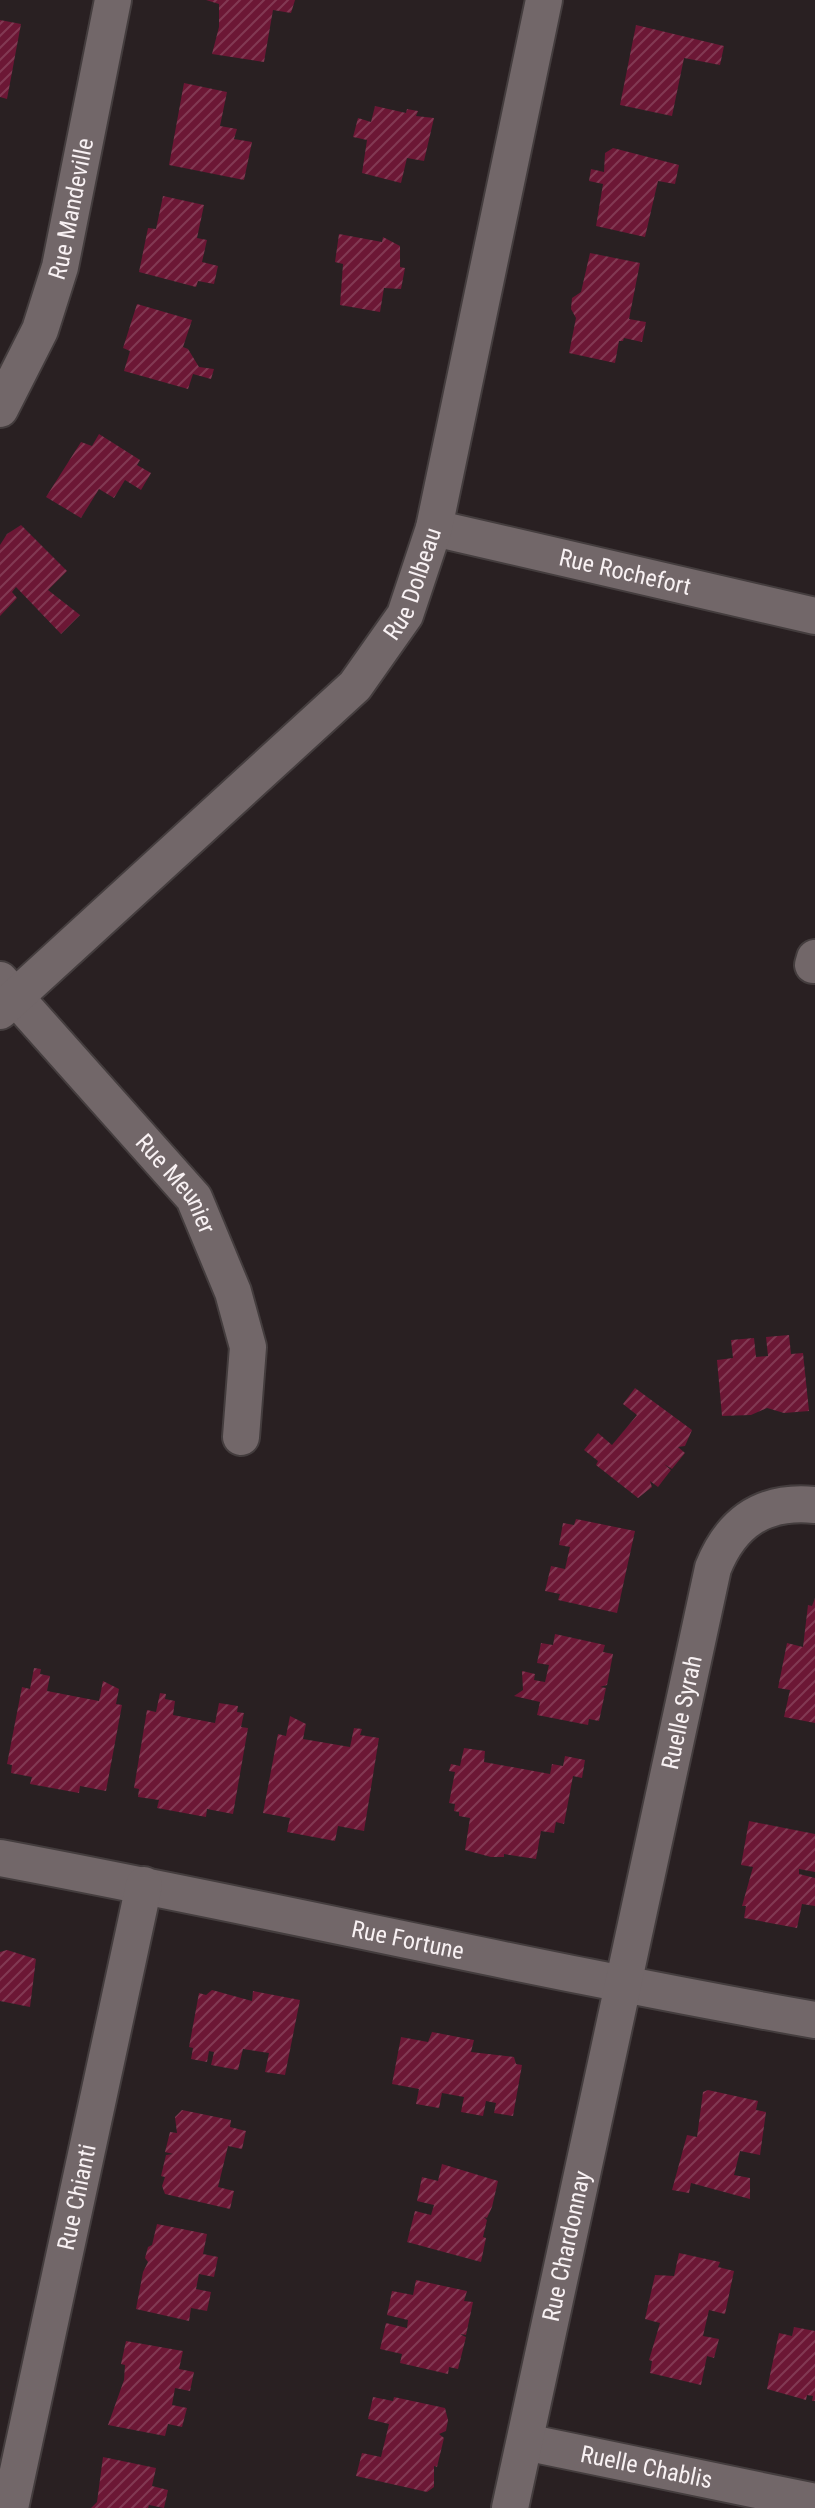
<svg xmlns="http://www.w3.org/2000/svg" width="815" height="2508" font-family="'Roboto Condensed',sans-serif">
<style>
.building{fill:url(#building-hatch)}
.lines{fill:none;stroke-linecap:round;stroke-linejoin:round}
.minor-casing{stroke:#443d3e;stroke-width:40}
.minor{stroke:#726769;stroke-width:36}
.labels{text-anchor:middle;stroke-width:6;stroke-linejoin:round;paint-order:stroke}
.street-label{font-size:24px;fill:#f8f1f3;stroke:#0f0b0c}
</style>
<defs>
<pattern id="building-hatch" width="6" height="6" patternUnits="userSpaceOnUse" patternTransform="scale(2)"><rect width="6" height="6" fill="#6c1735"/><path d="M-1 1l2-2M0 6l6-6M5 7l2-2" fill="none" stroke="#823953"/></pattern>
</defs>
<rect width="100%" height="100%" fill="#292022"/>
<g class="building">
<polygon points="206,0 295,0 291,13 273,10 264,62 212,54 219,27 219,4"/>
<polygon points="0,20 21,24 7,99 0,97"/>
<polygon points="636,25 724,46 720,65 684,58 672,116 620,105"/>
<polygon points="184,83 227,92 220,126 237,129 234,139 252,142 244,180 169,165"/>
<polygon points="375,106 406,113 407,109 418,111 416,116 434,118 424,161 407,158 401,183 362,173 367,140 353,137 358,118 371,122"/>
<polygon points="613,148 679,165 675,184 658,181 645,237 596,226 603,184 589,181 591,169 604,172 605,153"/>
<polygon points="163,196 204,205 197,238 207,240 202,262 218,266 214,284 198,281 196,287 139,272 148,228 156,229"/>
<polygon points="339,234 382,242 383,237 400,246 400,267 405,268 401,289 384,288 380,312 340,305 343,264 335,262"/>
<polygon points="590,253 640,263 629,319 646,322 642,342 624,338 623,341 619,341 615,363 569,353 576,318 571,309 572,298 581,292"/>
<polygon points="137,304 192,320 183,347 188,349 199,367 214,369 211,379 193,374 188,389 124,371 130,351 123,348"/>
<polygon points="99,434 140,460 137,465 151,473 141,490 125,480 114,498 99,489 81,518 46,497 81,442 92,446"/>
<polygon points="21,525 67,571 48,590 80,615 61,634 16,587 12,592 17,598 0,616 0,545 7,534"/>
<polygon points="789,1335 791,1354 803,1353 809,1411 784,1413 767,1408 751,1415 722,1416 717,1360 733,1358 731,1340 754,1338 756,1357 768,1356 766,1337"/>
<polygon points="635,1388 692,1430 685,1446 678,1447 685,1453 672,1469 664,1464 671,1470 658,1487 650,1481 652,1487 638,1498 596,1465 598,1461 584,1450 598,1433 612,1445 637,1415 623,1404"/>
<polygon points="576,1519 635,1531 617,1613 558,1600 560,1594 545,1591 551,1566 565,1569 570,1547 559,1545 563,1523 574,1525"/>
<polygon points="815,1598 815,1723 784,1717 790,1690 778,1688 787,1643 803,1647 808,1605 812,1606"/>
<polygon points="555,1634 605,1645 603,1652 613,1654 607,1685 600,1687 606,1688 599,1721 589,1719 588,1725 537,1715 540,1702 514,1696 523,1690 522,1671 535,1674 534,1680 545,1682 549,1665 537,1663 541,1643 553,1645"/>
<polygon points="34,1668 41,1669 40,1674 50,1676 47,1691 99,1701 103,1681 119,1689 116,1704 122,1705 106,1791 80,1786 79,1793 30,1784 32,1777 11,1773 12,1765 7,1764 22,1687 30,1689"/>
<polygon points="160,1693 166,1694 165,1699 175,1701 173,1715 215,1723 219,1703 238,1706 237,1712 244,1713 241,1727 248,1728 233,1814 207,1809 206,1817 157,1808 159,1800 138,1797 139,1789 134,1788 147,1710 156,1712"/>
<polygon points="290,1716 306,1724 303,1739 350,1747 354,1728 362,1729 360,1735 379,1738 364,1831 338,1826 335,1841 287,1832 290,1818 263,1813 278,1734 286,1736"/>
<polygon points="464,1748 485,1751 484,1762 550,1774 552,1764 563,1766 565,1756 585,1760 582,1778 573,1776 564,1824 556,1822 554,1833 541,1831 536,1859 504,1854 504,1857 491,1857 465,1850 470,1818 459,1816 459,1812 454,1811 455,1804 449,1803 455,1772 449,1771 451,1764 460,1766"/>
<polygon points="749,1821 815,1834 815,1872 799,1869 799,1874 815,1878 815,1906 802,1904 797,1928 744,1918 746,1906 742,1906 753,1867 741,1865"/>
<polygon points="7,1950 36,1959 30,2007 0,2001 0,1952"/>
<polygon points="212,1990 252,2001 253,1991 300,2000 285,2075 265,2072 269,2053 243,2049 238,2070 211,2065 214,2052 209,2051 207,2062 191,2059 193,2048 189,2047 199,1993 206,1995"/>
<polygon points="432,2032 474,2040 471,2052 514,2057 516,2064 522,2065 513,2116 494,2113 496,2103 486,2101 483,2116 461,2112 464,2097 442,2093 439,2108 416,2104 419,2089 392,2084 401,2037 428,2042"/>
<polygon points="708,2090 758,2101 756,2110 766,2112 760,2155 740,2151 734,2175 750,2178 750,2199 691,2183 689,2193 672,2190 687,2135 697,2137 703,2092"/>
<polygon points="182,2110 231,2120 230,2127 246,2131 242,2149 228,2146 218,2187 234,2191 230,2209 165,2194 162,2186 165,2177 161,2176 166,2155 173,2154 165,2152 170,2132 177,2133 175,2117"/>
<polygon points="442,2164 498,2181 492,2207 487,2218 484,2217 487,2220 483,2237 486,2238 481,2262 407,2242 415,2211 431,2215 434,2205 417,2201 422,2177 438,2181"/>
<polygon points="157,2224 207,2234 203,2254 218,2257 214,2277 199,2274 196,2289 211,2292 207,2311 191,2308 189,2321 136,2309 143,2272 148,2262 145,2258 148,2247 152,2245"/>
<polygon points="679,2253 720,2262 718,2267 734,2271 725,2314 709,2310 703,2336 719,2339 714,2358 707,2356 701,2385 650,2373 652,2361 649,2360 660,2323 645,2319 655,2275 674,2276"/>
<polygon points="416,2280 467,2291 464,2301 473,2302 466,2335 460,2334 466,2337 458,2369 449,2367 448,2374 400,2363 402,2354 380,2349 386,2323 407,2328 408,2320 387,2315 392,2291 413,2295"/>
<polygon points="794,2327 815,2331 815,2401 812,2401 813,2396 807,2395 806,2400 767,2389 779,2333 792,2336"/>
<polygon points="126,2341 183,2351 179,2369 194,2372 190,2391 175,2388 172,2405 187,2408 182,2427 168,2424 165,2436 108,2425 124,2380 125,2365 121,2364"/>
<polygon points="373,2397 393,2401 394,2397 445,2408 448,2420 446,2431 439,2434 444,2438 437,2467 434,2466 434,2487 427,2492 356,2476 362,2453 381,2457 389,2424 368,2419"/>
<polygon points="103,2457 156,2468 152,2486 168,2490 164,2508 149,2505 148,2508 91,2508 97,2502"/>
</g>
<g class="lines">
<defs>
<g id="minor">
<path id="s1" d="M0 409 40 330 60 267 113 0"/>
<path id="s2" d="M434 528 815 616"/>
<polyline points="813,965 815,958"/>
<path id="s3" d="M0 980 194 1198 233 1292 248 1347 241 1437"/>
<path id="s4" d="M0 1011 355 686 405 615 434 528 544 0"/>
<path id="s5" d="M0 1858C272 1909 542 1972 815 2020"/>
<path id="s6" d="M525 2442 815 2502"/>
<path id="s7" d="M10 2508 144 1885"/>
<path id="s8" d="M510 2508 713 1568C732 1521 764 1500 815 1505"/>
</g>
</defs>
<use href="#minor" class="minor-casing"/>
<use href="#minor" class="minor"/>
</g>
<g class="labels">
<g class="street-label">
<text dy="8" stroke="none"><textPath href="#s1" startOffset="214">Rue Mandeville</textPath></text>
<text dy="8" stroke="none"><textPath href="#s2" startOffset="196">Rue Rochefort</textPath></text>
<text dy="8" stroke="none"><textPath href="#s4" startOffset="600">Rue Dolbeau</textPath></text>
<text dy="8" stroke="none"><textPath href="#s3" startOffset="270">Rue Meunier</textPath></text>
<text dy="8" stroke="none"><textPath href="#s8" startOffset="814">Ruelle Syrah</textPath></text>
<text dy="8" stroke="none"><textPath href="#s5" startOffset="416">Rue Fortune</textPath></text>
<text dy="8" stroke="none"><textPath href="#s7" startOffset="318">Rue Chianti</textPath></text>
<text dy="8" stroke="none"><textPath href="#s8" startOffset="268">Rue Chardonnay</textPath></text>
<text dy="8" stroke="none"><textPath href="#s6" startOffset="124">Ruelle Chablis</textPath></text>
</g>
</g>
</svg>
